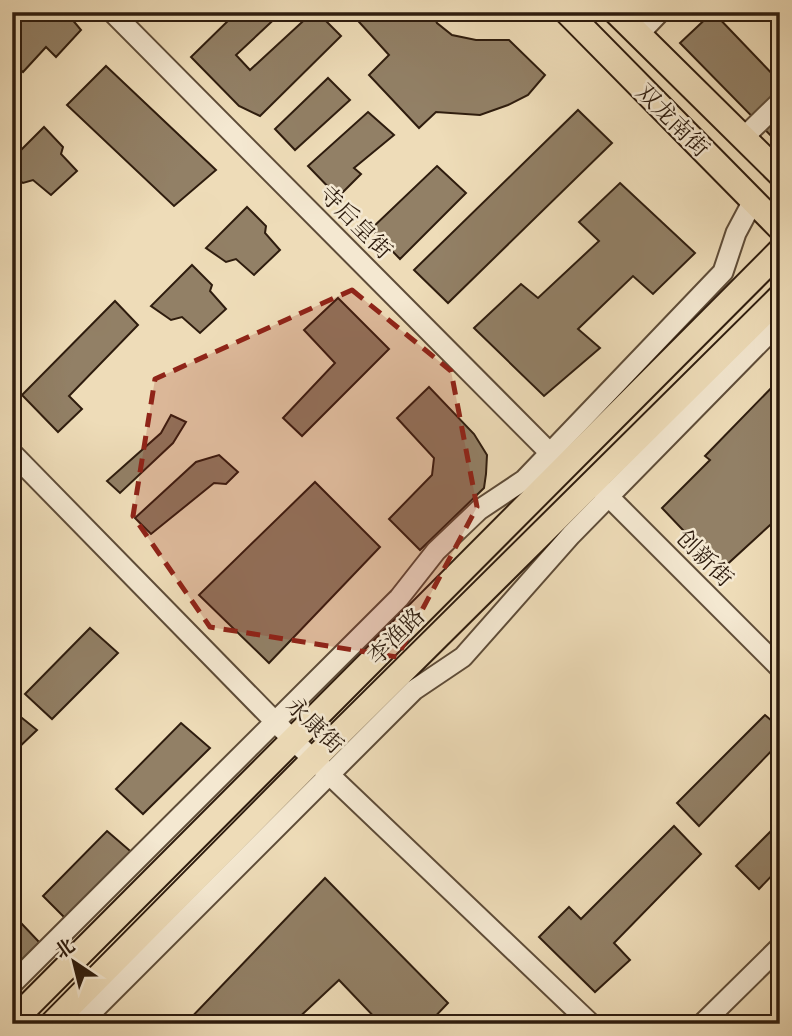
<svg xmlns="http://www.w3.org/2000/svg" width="792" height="1036" font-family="'EB Garamond','Noto Serif SC',serif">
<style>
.building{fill:#928066;stroke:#2e1c0e;stroke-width:2}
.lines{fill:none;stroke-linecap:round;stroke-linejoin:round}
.minor-casing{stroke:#5e4c38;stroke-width:23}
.major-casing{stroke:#2e1c0e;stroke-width:28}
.minor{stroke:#f4e8d1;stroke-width:19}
.major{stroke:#eedcb8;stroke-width:24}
.marked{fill:#8f2418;fill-opacity:0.2;stroke:#8f2418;stroke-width:5;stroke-dasharray:14 9;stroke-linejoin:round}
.labels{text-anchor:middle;stroke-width:5;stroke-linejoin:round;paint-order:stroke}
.street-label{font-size:23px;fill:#2e1c0e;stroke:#f4e8d1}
</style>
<rect width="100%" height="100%" fill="#eedcb8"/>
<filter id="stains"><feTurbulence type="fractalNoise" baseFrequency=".00286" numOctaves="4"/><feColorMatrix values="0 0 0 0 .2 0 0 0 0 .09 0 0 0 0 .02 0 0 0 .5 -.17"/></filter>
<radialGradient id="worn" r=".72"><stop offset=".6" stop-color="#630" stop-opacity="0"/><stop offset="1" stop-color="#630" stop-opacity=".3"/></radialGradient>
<g class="building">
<polygon points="14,12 66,12 81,30 56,57 46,47 23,72 16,66 12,70"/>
<polygon points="237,12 282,12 236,55 250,70 313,12 317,12 341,36 260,116 239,106 191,57"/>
<polygon points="350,12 432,12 437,23 452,35 476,40 509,40 545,75 528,95 508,105 480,115 436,112 419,128 369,75 389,55"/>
<polygon points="713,12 780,82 780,145 680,43"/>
<polygon points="106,66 216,170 174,206 67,105"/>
<polygon points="328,78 350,100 295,150 275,129"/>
<polygon points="578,110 612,143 448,303 414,270"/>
<polygon points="368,112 394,135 354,168 361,174 338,197 308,166"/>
<polygon points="44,127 63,147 61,154 77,171 51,195 33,180 23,183 12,175 12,159"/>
<polygon points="437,166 466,193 400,259 371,229"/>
<polygon points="620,183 695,253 653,294 633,276 578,329 600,348 544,396 474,328 521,284 538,298 599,241 579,222"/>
<polygon points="247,207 266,226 265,233 280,250 254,275 236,259 226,262 206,248"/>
<polygon points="192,265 212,285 210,291 226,309 200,333 182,317 171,320 151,306"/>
<polygon points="338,298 389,349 302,436 283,418 335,363 304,330"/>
<polygon points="115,301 138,325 69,396 82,409 58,432 22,395"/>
<polygon points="780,379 780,516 721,570 662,508 710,460 705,456"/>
<polygon points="429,387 474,434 487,455 486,474 484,488 420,550 389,519 432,475 434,458 397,418"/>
<polygon points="171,415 186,422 173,443 120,493 107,481 161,433"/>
<polygon points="219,455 238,472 226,484 214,483 151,534 135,518 196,462"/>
<polygon points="315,482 380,547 269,663 199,595"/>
<polygon points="90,628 118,653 52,719 25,694"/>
<polygon points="12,710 37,730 12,754"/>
<polygon points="765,715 780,728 780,742 699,826 677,803"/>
<polygon points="181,723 210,748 143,814 116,789"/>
<polygon points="780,822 780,867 759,889 736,866"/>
<polygon points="674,826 701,854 614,943 630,960 595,992 539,937 569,907 581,919"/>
<polygon points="107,831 136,856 69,922 43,896"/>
<polygon points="325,878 448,1003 428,1024 381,1024 339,980 292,1024 185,1024"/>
<polygon points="21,923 40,943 12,970 12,931"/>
</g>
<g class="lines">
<defs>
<g id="minor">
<polyline points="112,12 558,461"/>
<polyline points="638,35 660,12"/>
<polyline points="743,138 780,102"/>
<polyline points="12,453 293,740 591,1024"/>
<polyline points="600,488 780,668"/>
<polyline points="12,984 399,598 436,551 479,510 524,480 723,272 736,233 753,201"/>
<polyline points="80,1024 414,690 463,657 571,535 780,322"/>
<polyline points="702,1024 780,947"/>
</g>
<g id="major">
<polyline points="567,12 780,228"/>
<polyline points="616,12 780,174"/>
<polyline points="12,1022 780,251"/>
<polyline points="52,1024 314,759 780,297"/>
</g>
</defs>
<use href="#minor" class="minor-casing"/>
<use href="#major" class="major-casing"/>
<use href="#minor" class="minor"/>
<use href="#major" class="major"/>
</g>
<path class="marked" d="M352 290 451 371 477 507 397 657 210 627 133 516 155 379Z"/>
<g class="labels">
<g class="street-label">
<text transform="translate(673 120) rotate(45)" y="8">双龙南街</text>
<text transform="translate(356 222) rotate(45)" y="8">寺后皇街</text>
<text transform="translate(705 558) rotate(45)" y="8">创新街</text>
<text transform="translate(396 636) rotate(-45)" y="8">李渔路</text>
<text transform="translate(315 725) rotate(44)" y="8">永康街</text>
</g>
</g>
<rect width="792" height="1036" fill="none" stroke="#eedcb8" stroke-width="42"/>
<rect x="14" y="14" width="764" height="1008" fill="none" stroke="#2e1c0e" stroke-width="3.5"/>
<rect x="21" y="21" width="750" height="994" fill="none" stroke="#2e1c0e" stroke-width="2"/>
<g transform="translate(74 962) rotate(325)" stroke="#f4e8d1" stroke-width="5" paint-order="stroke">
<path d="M0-5L12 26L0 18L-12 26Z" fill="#2e1c0e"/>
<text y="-10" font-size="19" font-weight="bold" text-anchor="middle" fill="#2e1c0e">北</text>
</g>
<rect width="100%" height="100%" filter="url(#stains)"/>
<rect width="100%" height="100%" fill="url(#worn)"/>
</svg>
